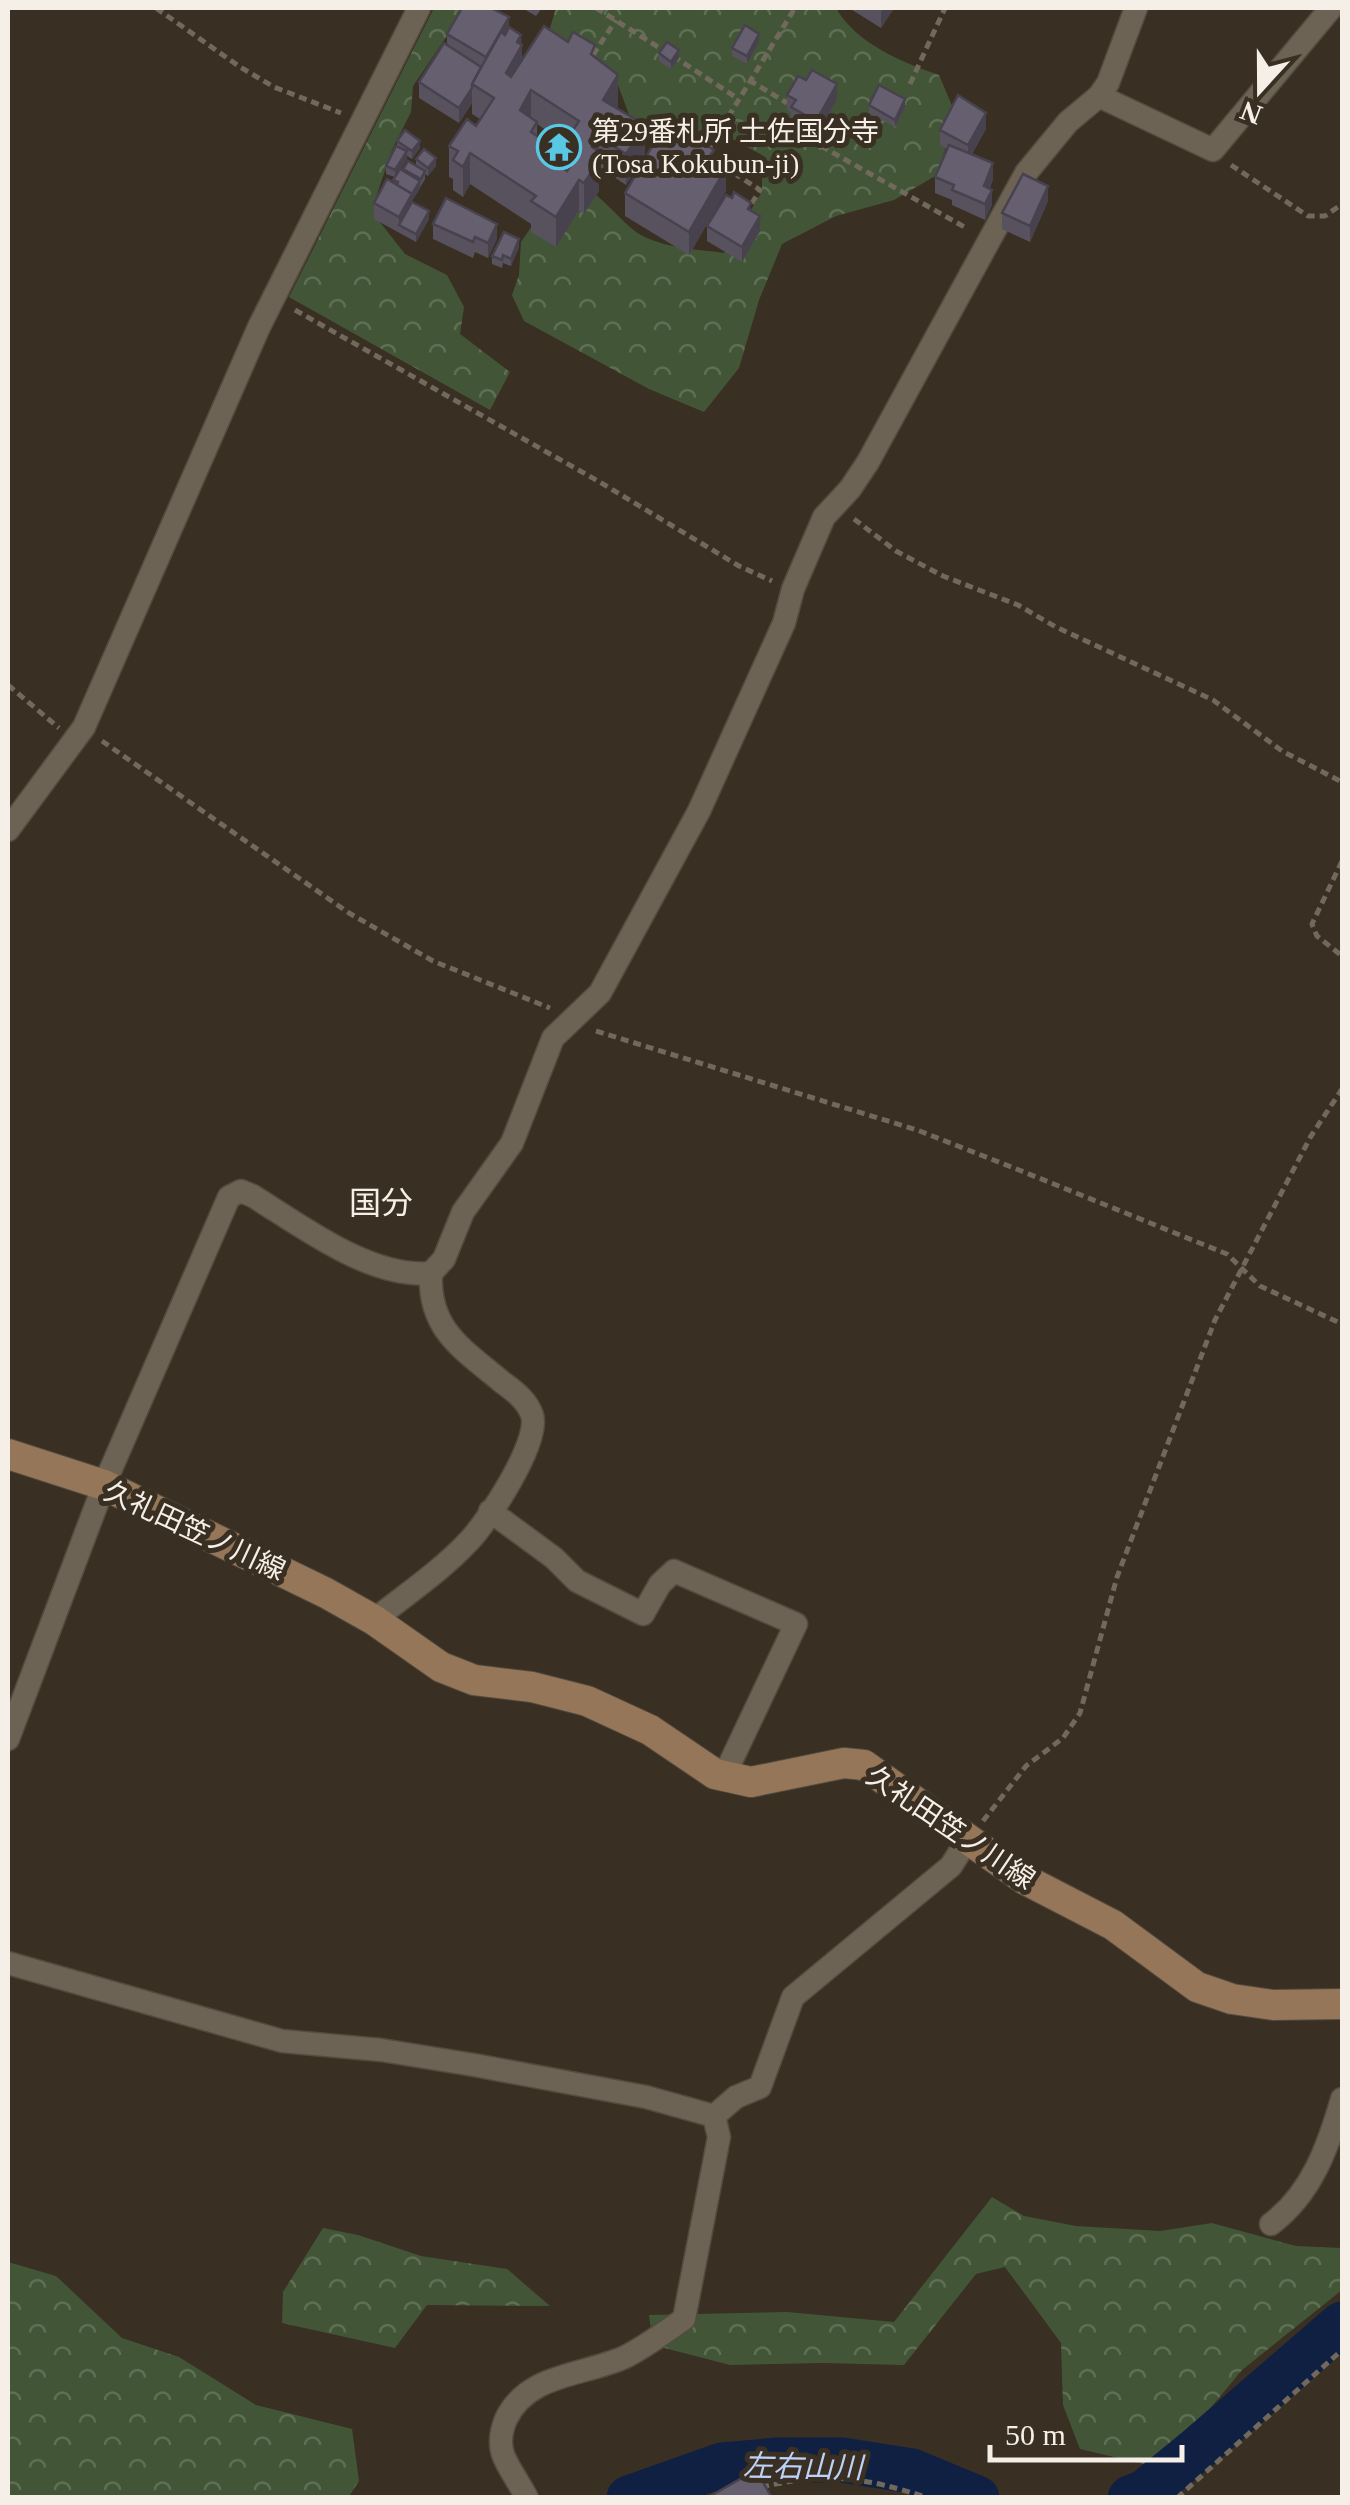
<svg xmlns="http://www.w3.org/2000/svg" width="1350" height="2505" font-family="'Times New Roman','Noto Sans JP',serif">
<style>
.forest{fill:url(#forest-crowns)}
.lines{fill:none;stroke-linecap:round;stroke-linejoin:round}
.river{stroke:#102042;stroke-width:45}
.street-casing{stroke:#534b40;stroke-width:25}
.secondary-casing{stroke:#534b40;stroke-width:32}
.path{stroke:#72695d;stroke-width:5;stroke-dasharray:8 5;stroke-linecap:butt}
.street{stroke:#6d6354;stroke-width:22}
.secondary{stroke:#967658;stroke-width:30}
.wall{fill:#58525f;fill-rule:evenodd}
.shaded-wall{fill:#47424e}
.building{fill:#665f6f;stroke:#47424e;stroke-width:2.5;fill-rule:evenodd}
.labels{text-anchor:middle;stroke-width:10;stroke-linejoin:round;paint-order:stroke}
.poi-label{font-size:28px;fill:#f6efe7;stroke:#392f22;text-anchor:start}
.street-label{font-size:28px;fill:#f6efe7;stroke:#392f22}
.water-label{font-size:30px;font-style:italic;fill:#bed2f9;stroke:#392f22}
.quarter-label{font-size:32px;fill:#f6efe7;stroke:#392f22}
</style>
<defs>
<pattern id="forest-crowns" width="20" height="18" patternUnits="userSpaceOnUse" patternTransform="scale(2.5)"><rect width="20" height="18" fill="#425637"/><path d="M2 6a3 3 0 1 1 6 0M12 15a3 3 0 1 1 6 0" fill="none" stroke="#5e6f54"/></pattern>
</defs>
<rect width="100%" height="100%" fill="#392f22"/>
<g class="forest">
<polygon points="434,8 466,8 413,86 411,112 392,150 377,194 379,221 405,254 447,275 464,307 460,334 510,372 490,410 289,297"/>
<path d="M556 8H836C856 43 901 62 939 75L956 115 937 175 894 200 836 216 782 244 759 300 739 368 704 412 649 389 524 321 512 295 519 275 521 242 532 226 583 186C603 198 614 213 631 228 654 248 696 249 724 253L762 192V155L723 134 677 136 635 131 618 85 546 41Z"/>
<polygon points="992,2197 1024,2216 1076,2226 1160,2231 1212,2223 1296,2246 1342,2248 1342,2290 1242,2370 1161,2468 1080,2449 1063,2405 1061,2343 1005,2267 976,2274 904,2365 824,2363 730,2365 653,2345 649,2315 787,2312 894,2322"/>
<polygon points="323,2228 358,2235 421,2256 507,2269 550,2306 427,2305 395,2348 282,2323 283,2292"/>
<polygon points="8,2262 56,2276 122,2338 179,2357 256,2405 352,2429 359,2481 348,2498 8,2497"/>
</g>
<g class="lines">
<g class="river">
<polyline points="629,2498 722,2465 778,2460 842,2460 912,2471 977,2498"/>
<polyline points="1130,2498 1145,2492 1195,2451 1342,2324"/>
</g>
<defs>
<g id="street">
<polyline points="1099,96 1213,150 1331,8"/>
<polyline points="8,830 84,727 259,327 419,8"/>
<polyline points="490,1511 554,1558 577,1581 643,1614 660,1584 674,1571 796,1624 724,1776"/>
<path d="M374 1620C405 1595 441 1571 468 1542 487 1523 541 1441 532 1415 527 1400 514 1391 502 1382 463 1349 428 1330 431 1273"/>
<path d="M8 1739 104 1485 229 1197 241 1191 253 1196C303 1227 371 1279 431 1273L444 1259 463 1212 512 1143 553 1038 600 993 699 811 784 623 793 589 824 517 850 489 868 462 1026 173 1068 122 1099 96 1108 83 1136 8"/>
<polyline points="8,1963 282,2041 381,2050 474,2065 646,2097 714,2116 736,2097 760,2087 793,1997 951,1866 968,1839"/>
<path d="M1271 2224C1312 2193 1328 2147 1342 2099"/>
<path d="M527 2498C520 2484 510 2471 504 2457 499 2445 501 2431 506 2419 528 2373 583 2376 625 2357 645 2347 665 2332 684 2319L719 2137 714 2116"/>
</g>
<polyline id="secondary" points="8,1454 104,1485 326,1593 374,1620 441,1667 474,1680 532,1687 587,1701 650,1730 715,1774 751,1782 844,1763 864,1765 1024,1879 1113,1925 1197,1987 1232,1999 1273,2005 1342,2004"/>
</defs>
<use href="#street" class="street-casing"/>
<use href="#secondary" class="secondary-casing"/>
<g class="path">
<polyline points="156,8 240,67 274,87 341,113"/>
<polyline points="596,8 663,50"/>
<polyline points="593,55 616,20"/>
<polyline points="673,56 737,98"/>
<polyline points="749,80 787,103"/>
<polyline points="910,84 945,8"/>
<polyline points="821,146 968,229"/>
<polyline points="708,150 795,8"/>
<polyline points="712,159 760,190 749,208"/>
<polyline points="1231,165 1308,216 1325,216 1342,204"/>
<polyline points="295,310 598,481 739,566 772,581"/>
<polyline points="854,519 896,551 943,576 1018,605 1056,627 1213,700 1282,751 1342,782"/>
<polyline points="8,685 59,728"/>
<polyline points="102,741 349,913 433,961 550,1008"/>
<polyline points="1342,861 1312,924 1317,936 1342,956"/>
<polyline points="596,1031 917,1130 1019,1170 1227,1254 1260,1286 1342,1324"/>
<polyline points="983,1821 1026,1766 1063,1738 1080,1713 1117,1577 1215,1320 1311,1136 1342,1089"/>
<path d="M761 2487C830 2472 863 2477 929 2498"/>
<polyline points="1177,2498 1342,2350"/>
</g>
<use href="#street" class="street"/>
<use href="#secondary" class="secondary"/>
</g>
<g class="wall">
<polygon points="522,8 542,8 536,16"/>
<polygon points="849,8 894,8 881,28"/>
<path d="M509 27 521 35 522 60 568 42 595 57 618 105 617 108 645 156 626 185 599 167V191L584 214 579 210 556 247 531 232V224L470 184 463 197 453 190V179L449 177V146L476 125 480 119 472 114V103L459 123 419 98V82L447 45V34ZM537 124 565 143 559 151 537 136Z"/>
<polygon points="759,42 747,64 732,56 732,48"/>
<polygon points="659,53 679,58 671,69 659,61"/>
<polygon points="806,80 837,99 816,136 791,123 791,112 787,110 787,95"/>
<polygon points="869,105 905,107 895,127 869,113"/>
<polygon points="986,129 972,154 993,179 990,188 992,205 985,220 952,205 952,200 935,193 935,177 947,149 940,145 940,130"/>
<polygon points="397,141 420,148 412,159 407,156 407,159 400,170 403,171 403,169 416,165 416,159 436,166 428,176 425,174 425,179 412,201 429,219 416,242 374,219 374,203 393,183 395,177 386,174 386,166 397,147"/>
<polygon points="714,161 726,191 689,255 625,216 625,193"/>
<polygon points="1048,201 1030,242 1002,229 1002,213"/>
<polygon points="751,211 760,231 742,262 707,241 707,226"/>
<polygon points="433,224 497,239 488,258 475,252 473,258 433,239"/>
<polygon points="519,247 511,266 503,263 502,268 492,264 492,256"/>
</g>
<g class="shaded-wall">
<polygon points="884,8 894,8 881,28 881,12"/>
<polygon points="509,17 509,32 486,57"/>
<polygon points="759,34 759,42 747,64 747,56"/>
<polygon points="521,35 522,75 506,103 506,73"/>
<polygon points="679,50 679,58 671,69 671,62"/>
<polygon points="618,75 618,105 603,130 603,100"/>
<polygon points="837,84 837,99 816,136 816,121"/>
<polygon points="472,88 472,103 459,123 459,108"/>
<polygon points="531,90 531,120 520,110"/>
<polygon points="905,99 905,107 895,127 895,120"/>
<polygon points="986,113 986,129 968,160 968,145"/>
<polygon points="645,125 645,156 626,185 626,154"/>
<polygon points="599,137 599,191 584,214 584,183 592,147"/>
<polygon points="420,141 420,148 412,159 412,151"/>
<polygon points="407,151 407,159 395,178 395,170"/>
<polygon points="470,153 470,184 463,197 463,167"/>
<polygon points="436,158 436,166 428,176 428,168"/>
<polygon points="993,163 993,179 984,202 984,186"/>
<polygon points="726,168 726,191 689,255 689,232"/>
<polygon points="579,180 579,210 556,247 556,217"/>
<polygon points="420,181 420,189 412,201 412,210 399,225 399,217"/>
<polygon points="1048,186 1048,201 1030,242 1030,226"/>
<polygon points="992,190 992,205 985,220 985,204"/>
<polygon points="429,211 429,219 416,242 416,234"/>
<polygon points="760,216 760,231 742,262 742,247"/>
<polygon points="497,224 497,239 488,258 488,243"/>
<polygon points="519,239 519,247 511,266 511,259"/>
</g>
<g class="building">
<polygon points="462,8 491,8 509,17 486,57 447,34"/>
<polygon points="745,25 759,34 747,56 732,48"/>
<path d="M544 26 568 42 573 32 595 45 591 54 618 75 603 100 645 125 626 154 599 137 592 147 598 151 595 158 599 161 584 183 579 180 556 217 531 201 536 196 470 153 463 167 453 160 458 151 449 146 467 119 476 126 494 98 472 84 501 32 505 35 509 27 521 35 517 42 522 45 506 73 511 77ZM531 90 579 121 559 151 531 132 537 122 520 110ZM559 151 574 160 567 171 554 160Z"/>
<polygon points="667,42 679,50 671,62 659,53"/>
<polygon points="444,43 481,67 472,84 472,88 459,108 419,82"/>
<polygon points="812,70 837,84 816,121 791,107 796,100 787,95 798,76 806,80"/>
<polygon points="879,85 905,99 895,120 869,105"/>
<polygon points="958,95 986,113 968,145 940,130"/>
<polygon points="405,130 420,141 412,151 397,141"/>
<polygon points="661,131 677,141 683,131 714,150 708,158 726,168 689,232 625,193"/>
<polygon points="949,145 993,163 984,186 992,190 985,204 952,190 954,185 935,177"/>
<polygon points="396,146 407,151 395,170 386,166"/>
<polygon points="424,149 436,158 428,168 416,159"/>
<polygon points="408,161 425,171 421,179 403,169"/>
<polygon points="400,169 420,181 412,194 397,185 398,182 393,180"/>
<polygon points="1023,174 1048,186 1030,226 1002,213"/>
<polygon points="387,179 412,194 399,217 374,203"/>
<polygon points="734,192 751,203 748,209 760,216 742,247 707,226 726,195 732,198"/>
<polygon points="446,198 497,224 488,243 475,237 473,242 433,224"/>
<polygon points="412,202 429,211 416,234 399,225"/>
<polygon points="504,232 519,239 511,259 503,255 502,260 492,256"/>
<polygon points="756,2470 772,2498 707,2498"/>
</g>
<defs>
<symbol id="temple-ring" viewBox="-11 -11 22 22"><circle r="9.5" fill="#392f22" stroke="#59c8e4" stroke-width="1.5"/><path d="M0-6L5-2H3V0L6.5 2.5H4V6H1.5V3h-3V6H-4V2.5H-6.5L-3 0V-2H-5Z" fill="#59c8e4"/></symbol>
</defs>
<g fill-rule="evenodd">
<use href="#temple-ring" x="534" y="122" width="50" height="50"/>
</g>
<g class="labels">
<g class="poi-label">
<text x="592" y="141">第29番札所 土佐国分寺<tspan x="592" dy="32">(Tosa Kokubun-ji)</tspan></text>
</g>
<g class="street-label">
<text transform="translate(195 1530) rotate(25)" y="10">久礼田笠ノ川線</text>
<text transform="translate(951 1827) rotate(34)" y="10">久礼田笠ノ川線</text>
</g>
<g class="water-label">
<text transform="translate(803 2467) rotate(1)" y="10">左右山川</text>
</g>
<g class="quarter-label">
<text x="381" y="1214">国分</text>
</g>
</g>
<rect width="1350" height="2505" fill="none" stroke="#f6efe7" stroke-width="20"/>
<g transform="translate(1260 90) rotate(201)" stroke="#392f22" stroke-width="8" paint-order="stroke">
<path d="M0-8L18 38L0 25L-18 38Z" fill="#f6efe7"/>
<text y="-15" font-size="28" font-weight="bold" text-anchor="middle" fill="#f6efe7">N</text>
</g>
<path d="M990 2445v15h192v-15" fill="none" stroke="#f6efe7" stroke-width="5"/>
<text x="1005" y="2445" font-size="30" fill="#f6efe7" stroke="#392f22" stroke-width="8" paint-order="stroke">50 m</text>
</svg>
